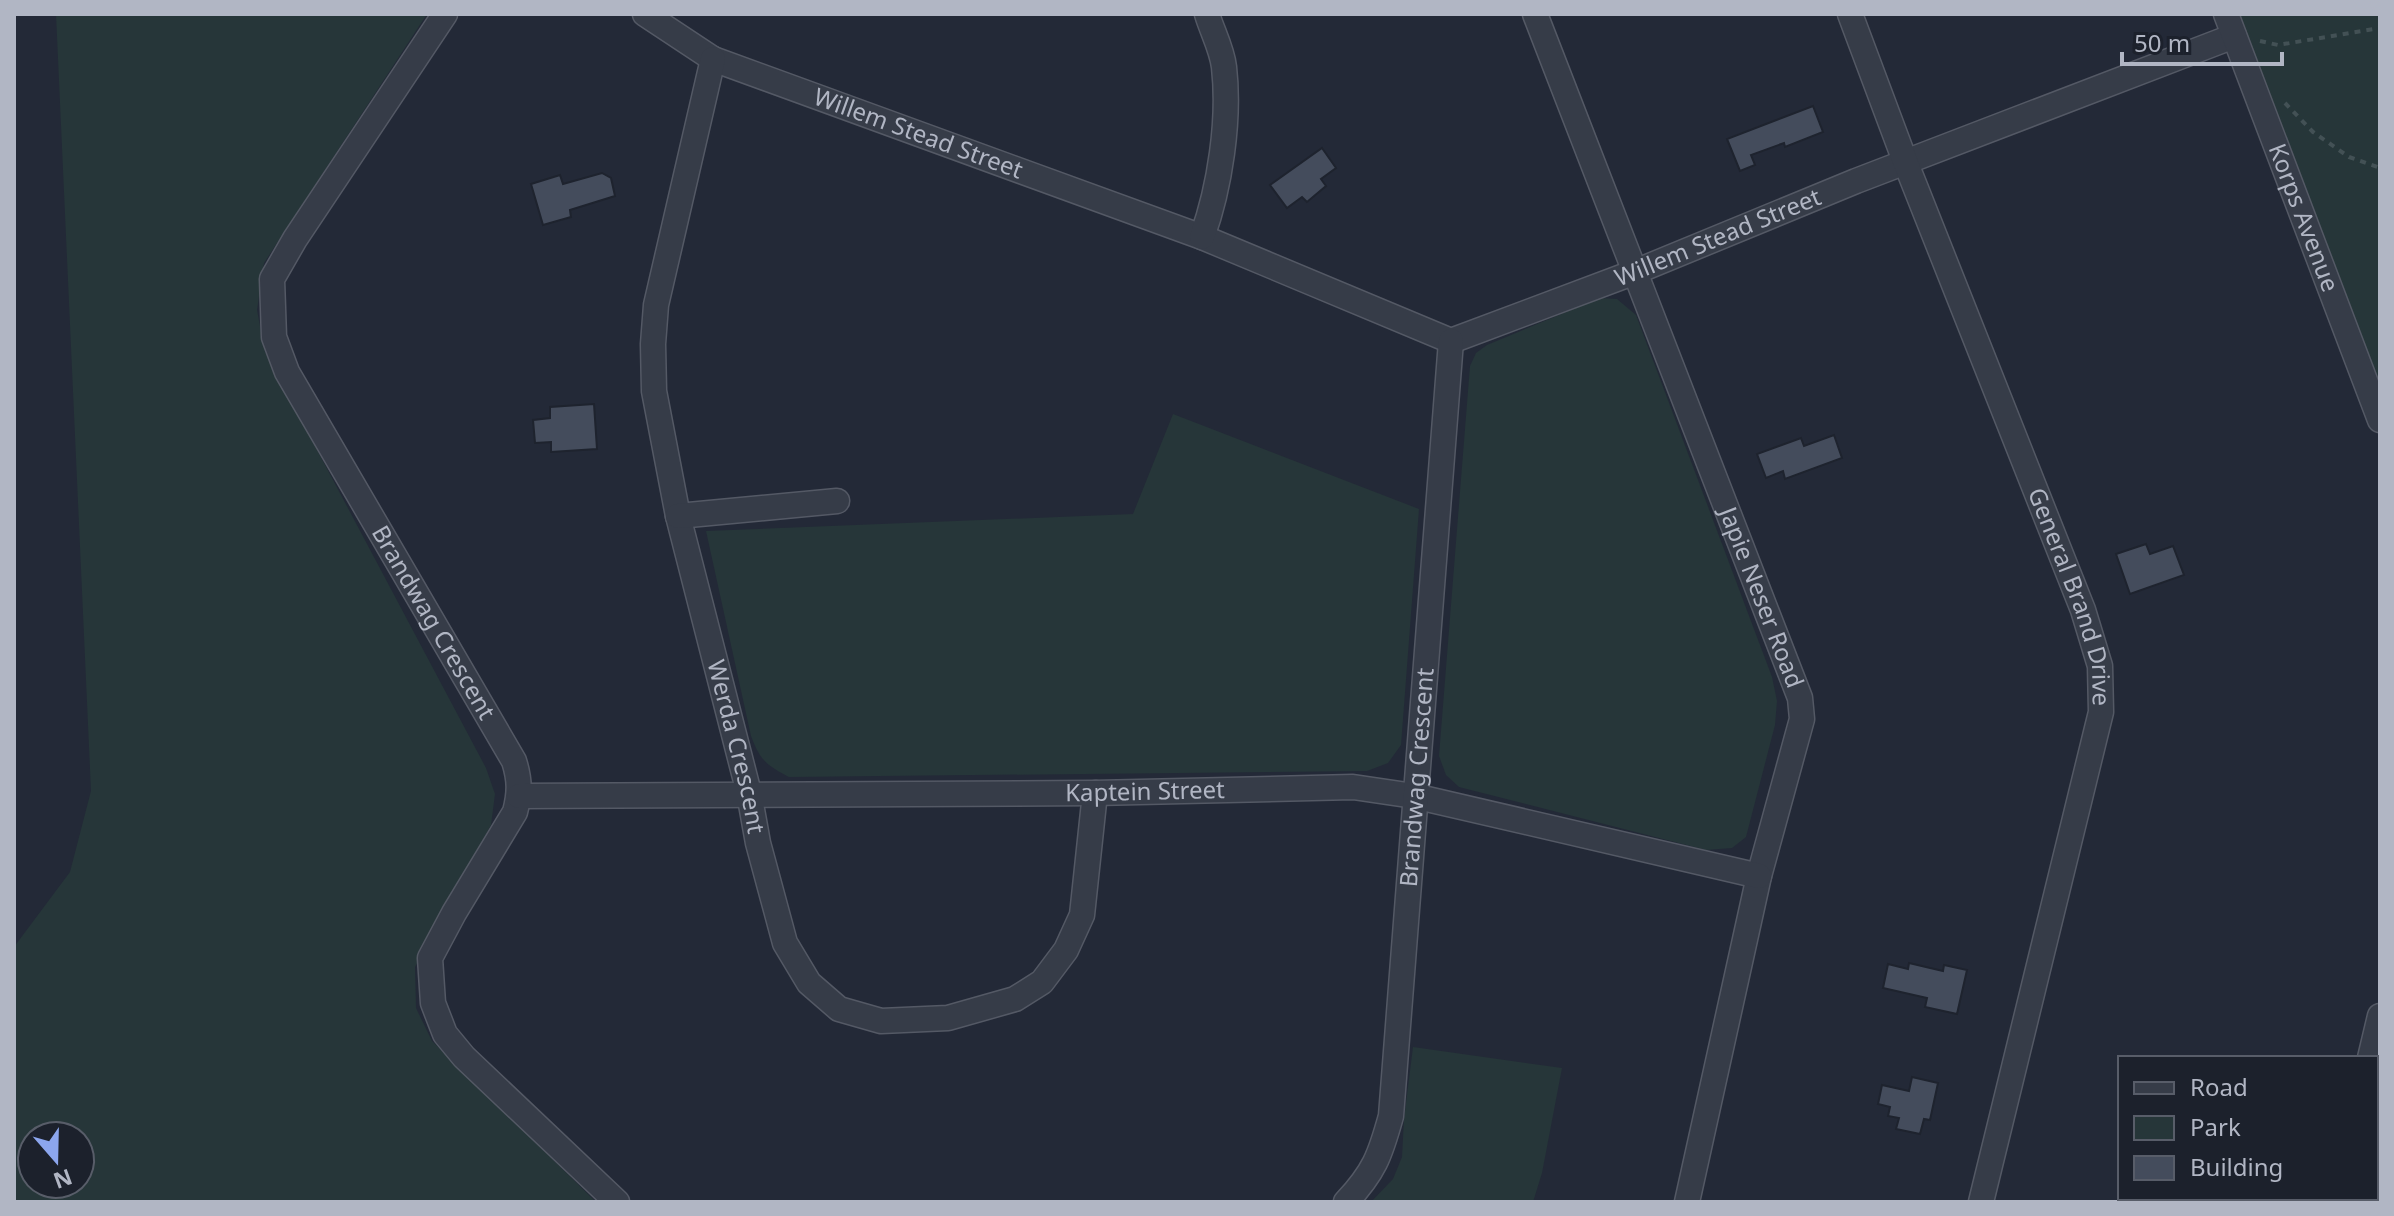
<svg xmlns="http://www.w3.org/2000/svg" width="2394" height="1216" font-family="'Noto Sans',sans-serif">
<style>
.green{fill:#263639;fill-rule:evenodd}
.building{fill:#444c5c;stroke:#1e232e;stroke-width:2}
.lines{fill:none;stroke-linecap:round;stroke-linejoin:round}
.minor-casing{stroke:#545965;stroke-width:27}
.path{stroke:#435155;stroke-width:4;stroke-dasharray:6 6;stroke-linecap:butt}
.minor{stroke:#363c48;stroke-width:24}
.labels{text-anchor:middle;stroke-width:6;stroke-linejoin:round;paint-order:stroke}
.street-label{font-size:24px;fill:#b1b6c4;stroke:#1c212c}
</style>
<rect width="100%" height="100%" fill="#232937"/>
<g class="green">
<path d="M56 14H427L264 263 257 310 265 352 486 768 495 794 491 825 415 967 416 1008 432 1041 596 1202H14V947L70 872 91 791ZM32 1136H80V1184H32Z"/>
<polygon points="2237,14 2380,14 2380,386"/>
<polygon points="1600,298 1617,299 1636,315 1772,677 1777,701 1775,725 1746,837 1732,848 1706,850 1459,787 1446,775 1439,756 1470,366 1476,353 1487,345"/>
<path d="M1173 414 1419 509 1401 745 1388 763 1367 771 789 777C766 765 760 760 751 736L706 531 1133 514Z"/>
<polygon points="1413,1047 1562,1068 1542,1173 1533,1202 1371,1202 1393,1179 1402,1157 1404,1119"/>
</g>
<g class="building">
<polygon points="1813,106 1823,132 1785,147 1784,143 1751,155 1755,165 1740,171 1727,139"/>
<polygon points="1322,148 1336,168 1321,179 1326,186 1307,202 1302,197 1287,208 1270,185"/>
<polygon points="602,173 611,178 615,196 570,210 571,217 543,225 531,184 560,175 563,184"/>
<polygon points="594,404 597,449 551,452 551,442 535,443 533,420 550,418 550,407"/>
<polygon points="1834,435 1842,458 1785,479 1783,471 1766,478 1757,454 1801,438 1804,446"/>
<polygon points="2146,544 2150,554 2173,546 2184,575 2130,594 2116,554"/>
<polygon points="1909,963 1943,971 1944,965 1967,970 1957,1014 1925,1007 1927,998 1883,988 1888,964 1908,969"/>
<polygon points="1912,1077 1938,1083 1930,1120 1924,1119 1920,1134 1896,1129 1899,1118 1888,1116 1890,1107 1878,1104 1882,1085 1909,1091"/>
</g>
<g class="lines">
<defs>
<g id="minor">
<path id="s1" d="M445 14 295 239 272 279 274 337 287 372 514 761C520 780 520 793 515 812L454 913 430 958 433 1003 445 1034 464 1057 617 1202"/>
<path id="s2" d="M645 14 713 59 1202 237 1451 341 1635 272 1856 181 2234 36"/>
<path id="s3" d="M1535 14 1800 698 1802 719 1759 876 1687 1202"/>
<path id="s4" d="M1850 14 1905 161 2083 610 2100 666 2101 712 1981 1202"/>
<path id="s5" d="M2226 14 2380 420"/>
<path id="s6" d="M713 59 656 305 653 344 654 391 678 516 749 793 758 843 785 943 809 983 839 1009 881 1021 948 1018 1015 999 1042 982 1066 950 1082 915 1095 793"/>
<path d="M1202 237C1220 187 1230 120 1224 67 1222 49 1212 31 1207 14"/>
<polyline points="678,516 837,501"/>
<path id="s7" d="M519 796 1095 793 1353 787 1414 796 1759 876"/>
<polyline points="2370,1058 2380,1016"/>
<polyline points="2352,1198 2354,1202"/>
<path id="s8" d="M1346 1202C1374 1172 1380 1156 1391 1116L1451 341"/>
</g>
</defs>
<use href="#minor" class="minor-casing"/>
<g class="path">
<polyline points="2260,41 2278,45 2380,28"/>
<polyline points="2285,103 2313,132 2349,157 2380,168"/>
</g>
<use href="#minor" class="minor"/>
</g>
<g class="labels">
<g class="street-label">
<text dy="8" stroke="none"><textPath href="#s2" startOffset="300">Willem Stead Street</textPath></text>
<text dy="8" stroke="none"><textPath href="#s5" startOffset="218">Korps Avenue</textPath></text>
<text dy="8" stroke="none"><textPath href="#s2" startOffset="1158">Willem Stead Street</textPath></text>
<text dy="8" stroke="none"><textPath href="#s3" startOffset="626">Japie Neser Road</textPath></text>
<text dy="8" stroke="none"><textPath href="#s4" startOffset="624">General Brand Drive</textPath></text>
<text dy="8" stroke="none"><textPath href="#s1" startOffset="702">Brandwag Crescent</textPath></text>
<text dy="8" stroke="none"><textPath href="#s6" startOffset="704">Werda Crescent</textPath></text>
<text dy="8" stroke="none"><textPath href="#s8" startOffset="438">Brandwag Crescent</textPath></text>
<text dy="8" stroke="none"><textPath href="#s7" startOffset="626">Kaptein Street</textPath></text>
</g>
</g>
<rect width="2394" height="1216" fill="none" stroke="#b1b6c4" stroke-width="32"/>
<rect x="2118" y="1056" width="260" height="144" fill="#1c212c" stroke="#585d69" stroke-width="2"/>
<rect x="2134" y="1082" width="40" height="12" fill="#363c48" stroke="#585d69" stroke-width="2"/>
<text x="2190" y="1096" font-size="24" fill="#b1b6c4">Road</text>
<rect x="2134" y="1116" width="40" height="24" fill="#263639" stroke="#585d69" stroke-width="2"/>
<text x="2190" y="1136" font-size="24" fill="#b1b6c4">Park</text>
<rect x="2134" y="1156" width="40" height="24" fill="#444c5c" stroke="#585d69" stroke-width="2"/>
<text x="2190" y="1176" font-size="24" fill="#b1b6c4">Building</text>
<g transform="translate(56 1160) rotate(160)"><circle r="38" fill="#1c212c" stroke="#585d69" stroke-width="2"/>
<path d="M0-6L14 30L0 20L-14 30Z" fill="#8ca6ee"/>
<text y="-12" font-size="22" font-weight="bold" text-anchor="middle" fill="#b1b6c4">N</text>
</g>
<path d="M2122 52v12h160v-12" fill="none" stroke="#b1b6c4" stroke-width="4"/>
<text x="2134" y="52" font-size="24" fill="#b1b6c4" stroke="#1c212c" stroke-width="6" paint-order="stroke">50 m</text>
</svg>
